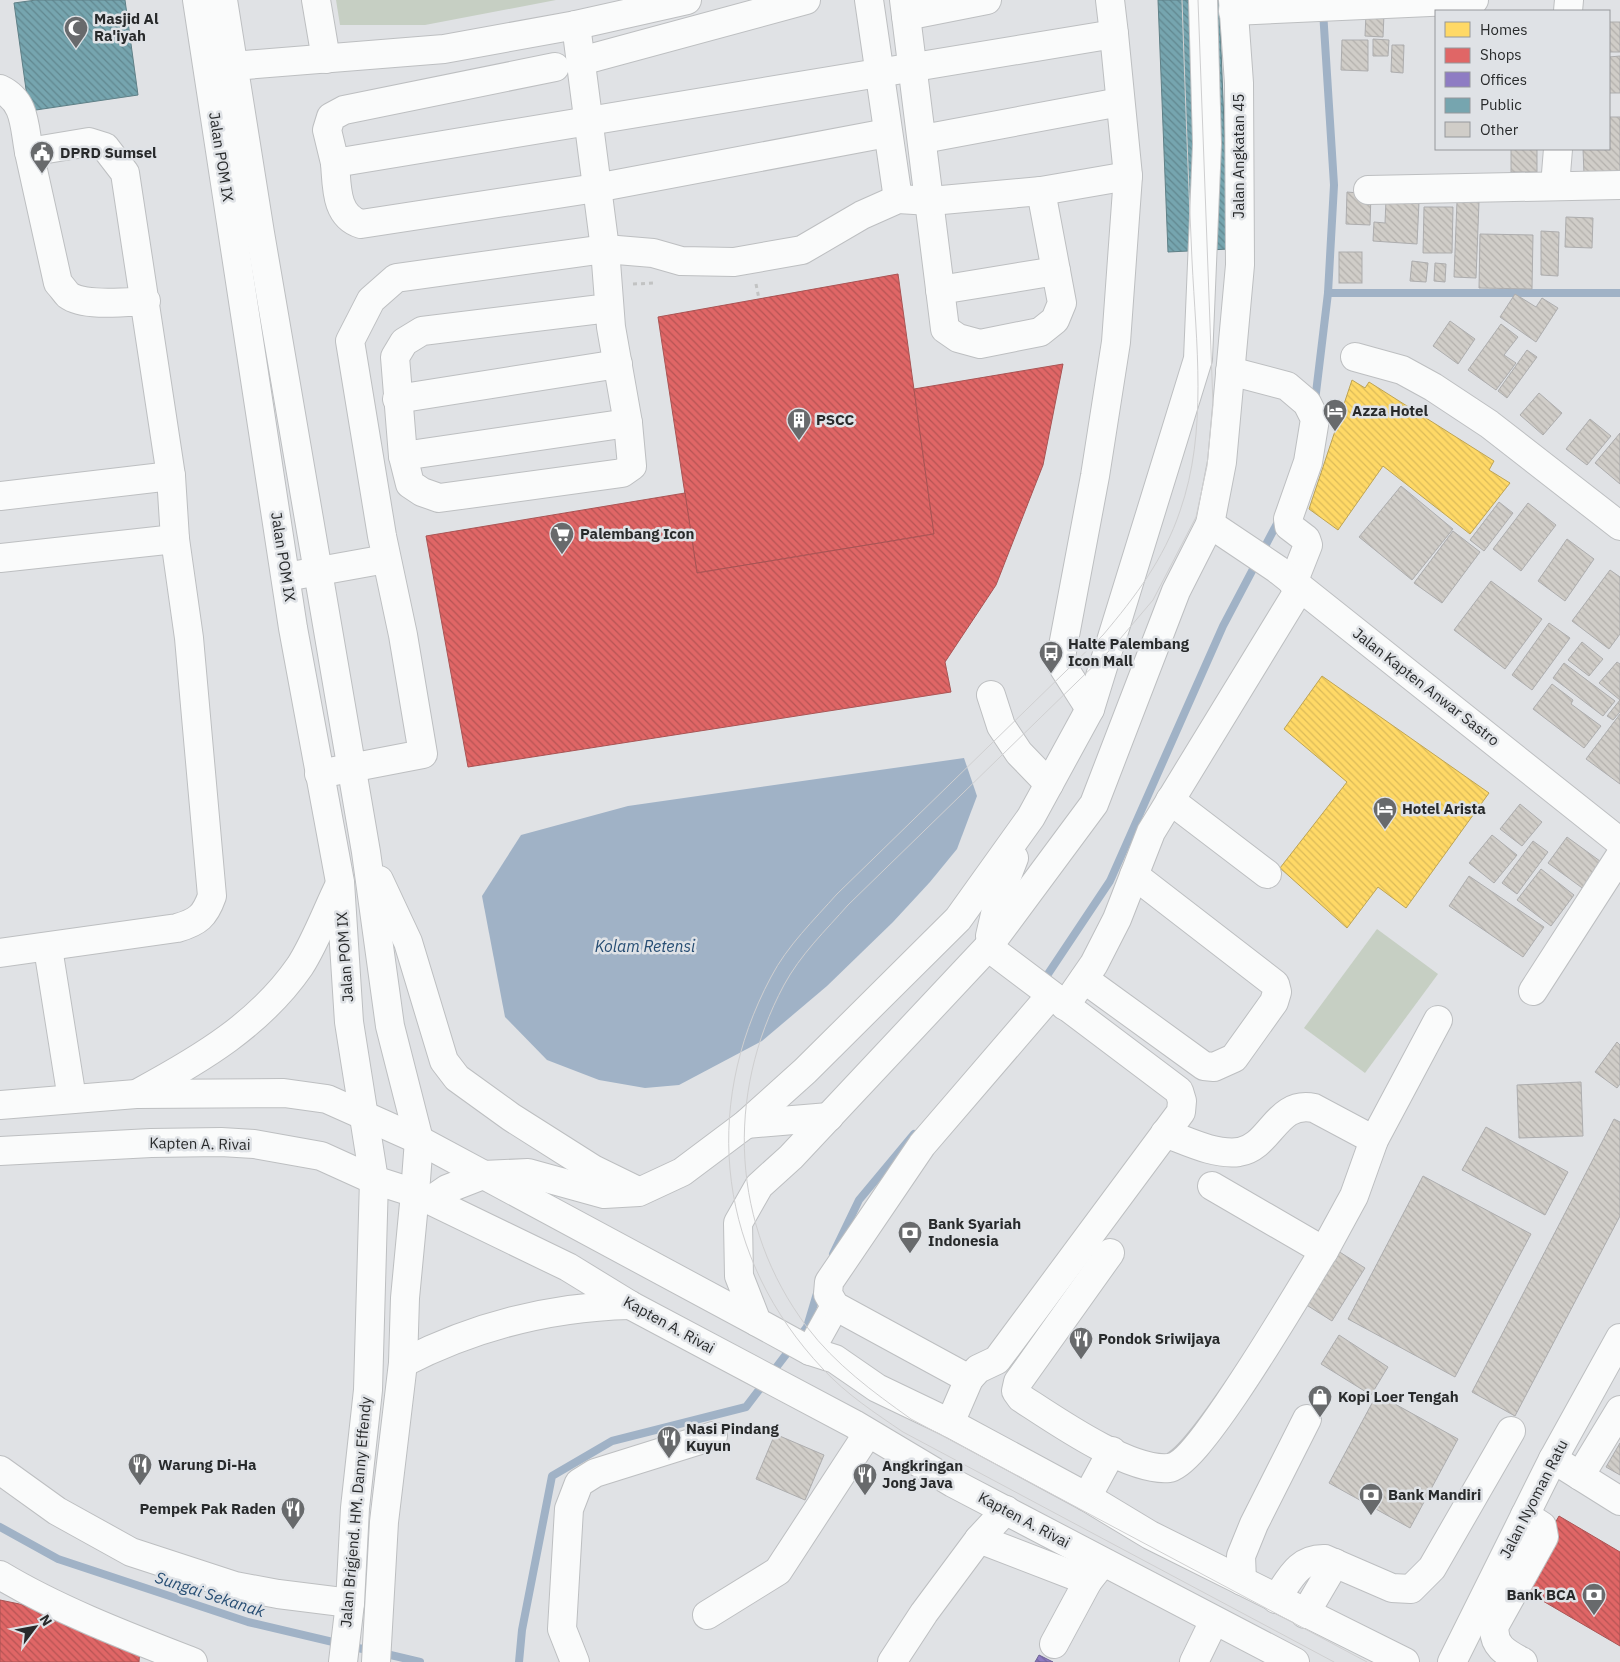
<svg xmlns="http://www.w3.org/2000/svg" width="1620" height="1662" font-family="'IBM Plex Sans',sans-serif">
<style>
.pitch{fill:#c6cfc3}
.water{fill:#a0b2c6}
.homes{fill:url(#homes-back-hatch);stroke:#bea454}
.shops{fill:url(#shops-back-hatch);stroke:#a95454}
.offices{fill:url(#offices-back-hatch);stroke:#6f6395}
.public{fill:url(#public-back-hatch);stroke:#5f8087}
.lines{fill:none;stroke-linecap:round;stroke-linejoin:round}
.stream{stroke:#a0b2c6;stroke-width:8}
.building{fill:url(#building-back-hatch);stroke:#adadae}
.minor-casing{stroke:#bdbfc1;stroke-width:30}
.major-casing{stroke:#bdbfc1;stroke-width:30}
.path{stroke:#c2c3c3;stroke-width:3;stroke-dasharray:4 4;stroke-linecap:butt}
.minor{stroke:#fafbfb;stroke-width:28}
.major{stroke:#fafbfb;stroke-width:28}
.tram{stroke:#cfcfd0;stroke-width:1}
.labels{text-anchor:middle;stroke-width:5;stroke-linejoin:round;paint-order:stroke}
.poi-label{font-size:15px;font-weight:bold;fill:#282a2b;stroke:#dfe2e6;text-anchor:start}
.street-label{font-size:15px;fill:#282a2b;stroke:#dfe2e6}
.water-label{font-size:16px;font-style:italic;fill:#264d73;stroke:#dfe2e6}
</style>
<defs>
<pattern id="homes-back-hatch" width="6" height="6" patternUnits="userSpaceOnUse" patternTransform="scale(1.25)"><rect width="6" height="6" fill="#ffd966"/><path d="M-1 5l2 2M0 0l6 6M5-1l2 2" fill="none" stroke="#dbba59"/></pattern>
<pattern id="shops-back-hatch" width="6" height="6" patternUnits="userSpaceOnUse" patternTransform="scale(1.25)"><rect width="6" height="6" fill="#e06666"/><path d="M-1 5l2 2M0 0l6 6M5-1l2 2" fill="none" stroke="#b65454"/></pattern>
<pattern id="offices-back-hatch" width="6" height="6" patternUnits="userSpaceOnUse" patternTransform="scale(1.25)"><rect width="6" height="6" fill="#8e7cc3"/><path d="M-1 5l2 2M0 0l6 6M5-1l2 2" fill="none" stroke="#74669f"/></pattern>
<pattern id="public-back-hatch" width="6" height="6" patternUnits="userSpaceOnUse" patternTransform="scale(1.25)"><rect width="6" height="6" fill="#76a5af"/><path d="M-1 5l2 2M0 0l6 6M5-1l2 2" fill="none" stroke="#61878f"/></pattern>
<pattern id="building-back-hatch" width="6" height="6" patternUnits="userSpaceOnUse" patternTransform="scale(1.25)"><rect width="6" height="6" fill="#d0cdc8"/><path d="M-1 5l2 2M0 0l6 6M5-1l2 2" fill="none" stroke="#b3b0ac"/></pattern>
</defs>
<rect width="100%" height="100%" fill="#e0e2e5"/>
<g class="pitch">
<polygon points="336,0 556,0 425,25 340,25"/>
<polygon points="1377,929 1438,974 1365,1073 1304,1028"/>
</g>
<polygon class="water" points="964,758 977,796 957,849 930,882 893,922 827,986 762,1041 679,1085 645,1088 599,1080 547,1060 505,1017 482,896 521,835 628,806"/>
<g class="homes">
<polygon points="1352,380 1365,388 1369,382 1494,461 1489,470 1510,483 1470,534 1383,466 1338,530 1309,509"/>
<polygon points="1322,676 1489,793 1406,908 1378,887 1347,928 1280,868 1347,782 1284,729"/>
</g>
<g class="shops">
<polygon points="898,274 934,534 697,573 658,317"/>
<polygon points="1063,364 1043,465 996,585 945,662 951,692 468,767 426,536 685,493 697,573 934,534 914,389"/>
<polygon points="1559,1516 1620,1552 1620,1646 1519,1587"/>
<polygon points="0,1600 141,1629 139,1662 0,1662"/>
</g>
<polygon class="offices" points="1039,1655 1053,1662 1035,1662"/>
<g class="public">
<polygon points="36,0 125,0 138,95 29,111 14,3"/>
<polygon points="1158,0 1219,0 1229,249 1168,252"/>
</g>
<g class="lines">
<g class="stream">
<polyline points="1328,293 1620,293"/>
<polyline points="1315,401 1328,293 1334,185 1323,11"/>
<polyline points="1042,983 1110,881 1223,626 1280,518"/>
<polyline points="833,1254 859,1200 914,1134"/>
<polyline points="0,1527 58,1559 248,1622 371,1651"/>
<polyline points="382,1653 420,1662"/>
<polyline points="519,1662 522,1630 552,1476 612,1441 746,1407 807,1327 818,1290"/>
</g>
</g>
<g class="building">
<polygon points="1366,14 1384,14 1383,37 1365,36"/>
<rect x="1609" y="22" width="11" height="30"/>
<polygon points="1373,39 1389,40 1388,56 1373,56"/>
<polygon points="1342,40 1368,40 1368,71 1341,70"/>
<polygon points="1392,45 1404,45 1403,73 1391,72"/>
<polygon points="1620,56 1620,93 1609,93 1609,57"/>
<polygon points="1609,117 1620,117 1620,173 1584,174 1583,149 1609,149"/>
<rect x="1511" y="149" width="26" height="23"/>
<polygon points="1347,192 1371,194 1370,225 1346,224"/>
<polygon points="1386,200 1419,202 1417,244 1373,241 1374,222 1385,223"/>
<polygon points="1457,201 1479,202 1476,278 1454,277"/>
<polygon points="1424,207 1453,207 1452,253 1423,253"/>
<polygon points="1566,217 1593,218 1592,248 1565,247"/>
<polygon points="1541,231 1559,232 1558,276 1541,275"/>
<polygon points="1480,234 1533,235 1532,289 1479,288"/>
<rect x="1339" y="252" width="23" height="31"/>
<polygon points="1412,261 1428,263 1426,282 1410,281"/>
<polygon points="1435,263 1446,264 1445,282 1434,281"/>
<polygon points="1515,294 1536,307 1542,298 1558,308 1536,342 1500,317"/>
<polygon points="1450,321 1475,339 1458,364 1433,346"/>
<polygon points="1501,324 1518,337 1504,355 1516,363 1496,390 1468,370"/>
<polygon points="1527,350 1537,357 1507,398 1498,391"/>
<polygon points="1539,393 1562,413 1543,435 1520,415"/>
<polygon points="1590,419 1611,436 1587,465 1566,449"/>
<polygon points="1620,433 1620,484 1595,463"/>
<polygon points="1401,486 1453,529 1412,580 1359,537"/>
<polygon points="1499,502 1513,513 1484,551 1470,540"/>
<polygon points="1528,503 1556,525 1521,571 1493,549"/>
<polygon points="1453,531 1480,552 1442,603 1414,583"/>
<polygon points="1567,539 1594,559 1565,601 1538,581"/>
<polygon points="1610,570 1620,577 1620,634 1609,649 1572,621"/>
<polygon points="1491,581 1542,619 1505,669 1454,630"/>
<polygon points="1549,623 1570,638 1532,690 1512,675"/>
<polygon points="1582,642 1603,659 1589,676 1568,660"/>
<polygon points="1617,662 1620,664 1620,712 1613,720 1607,716 1620,700 1599,683"/>
<polygon points="1564,663 1615,701 1603,716 1553,678"/>
<polygon points="1552,684 1573,700 1571,704 1601,726 1584,748 1533,709"/>
<polygon points="1620,714 1620,784 1586,759"/>
<polygon points="1520,804 1542,822 1522,846 1500,829"/>
<polygon points="1492,835 1517,855 1494,883 1469,863"/>
<polygon points="1567,837 1604,864 1585,890 1548,863"/>
<polygon points="1533,841 1548,852 1517,894 1502,883"/>
<polygon points="1541,869 1574,895 1551,926 1517,900"/>
<polygon points="1469,876 1544,927 1523,957 1449,906"/>
<polygon points="1617,1042 1620,1045 1620,1084 1617,1088 1595,1072"/>
<polygon points="1581,1082 1583,1136 1519,1138 1517,1085"/>
<polygon points="1614,1119 1620,1122 1620,1216 1515,1416 1472,1392"/>
<polygon points="1486,1127 1568,1172 1545,1215 1462,1170"/>
<polygon points="1423,1176 1531,1234 1455,1377 1348,1319"/>
<polygon points="1338,1251 1365,1268 1332,1321 1305,1304"/>
<polygon points="1339,1335 1388,1367 1371,1395 1321,1364"/>
<polygon points="1377,1394 1458,1439 1410,1528 1329,1483"/>
<polygon points="775,1434 824,1455 805,1500 756,1479"/>
<polygon points="1620,1443 1620,1475 1606,1467"/>
</g>
<g class="lines">
<defs>
<g id="minor">
<polyline points="316,0 326,59"/>
<polyline points="869,0 898,199"/>
<polyline points="904,0 945,329 958,338 980,344 1040,332 1055,320 1062,303 1041,191"/>
<polyline points="1110,0 1114,34"/>
<polyline points="1233,11 1474,0"/>
<polyline points="1568,11 1569,0"/>
<polyline points="906,16 987,0"/>
<polyline points="576,25 605,249 611,327 628,423 632,466 622,473 439,498 422,492 410,484 403,456 395,357 404,342 422,331 609,308"/>
<polyline points="581,61 806,0"/>
<polyline points="555,67 344,110 331,117 327,130 335,163 1114,34 1128,176 1116,342 1095,476 1060,662 1090,709"/>
<polyline points="210,70 233,66 444,49 576,25 687,0"/>
<path d="M0 89C26 101 24 126 29 152"/>
<polyline points="923,139 1120,102"/>
<path d="M335 163C337 186 335 216 361 224L596 188 887 133"/>
<polyline points="1555,186 1558,149"/>
<polyline points="1368,190 1620,185"/>
<polyline points="940,290 1056,271"/>
<polyline points="1355,357 1402,370 1433,387 1489,424 1620,526"/>
<polyline points="1230,371 1287,386 1307,403 1315,419 1308,462 1288,519 1289,526 1306,539 1308,545 1293,583"/>
<polyline points="397,399 618,364"/>
<polyline points="403,456 628,423"/>
<polyline points="0,496 171,476"/>
<polyline points="1210,524 1277,569 1620,842"/>
<polyline points="0,558 175,539"/>
<polyline points="286,577 386,559"/>
<polyline points="991,695 1001,726 1019,753 1049,784"/>
<polyline points="319,774 423,754 403,635 382,536 350,341 371,300 396,278 605,249 653,253 681,261 734,262 802,250 862,215 898,199 931,201 1041,191 1128,176"/>
<polyline points="1170,800 1267,874"/>
<polyline points="48,948 72,1099"/>
<path d="M0 953 177 928C198 922 205 916 212 896L189 638 175 539 171 476 125 173 105 147 89 142 29 152 58 283C62 287 65 292 68 295 84 307 126 302 146 301"/>
<polyline points="1084,979 1204,1066 1214,1067 1234,1058 1274,1002 1277,992 1275,984 1134,875"/>
<polyline points="1533,991 1620,856"/>
<polyline points="1065,1006 1094,964 1117,919 1151,832 1300,588"/>
<path d="M1165 1133C1187 1141 1214 1155 1239 1152 1271 1147 1276 1100 1314 1108L1374 1140"/>
<polyline points="1324,1251 1354,1196 1374,1140 1438,1020"/>
<path d="M1110 1253 1018 1382 1016 1391 1021 1398C1055 1420 1129 1472 1169 1468 1199 1465 1303 1284 1324 1251L1212 1186"/>
<polyline points="810,1351 835,1306"/>
<polyline points="969,1379 835,1306 828,1294 829,1282 922,1145 1051,995"/>
<polyline points="950,1423 969,1379 978,1369 997,1360 1181,1112 1182,1101 1179,1091 988,947"/>
<polyline points="1553,1459 1620,1501"/>
<polyline points="0,1470 57,1511 131,1552 235,1586 278,1594 350,1603"/>
<polyline points="1580,1476 1620,1410"/>
<polyline points="1087,1497 1112,1451"/>
<polyline points="1006,1510 979,1539 1088,1581"/>
<path d="M0 1575C58 1610 129 1637 193 1662"/>
<polyline points="1242,1581 1241,1556 1254,1524 1307,1419"/>
<path d="M1276 1599C1290 1579 1298 1558 1325 1559L1392 1588 1411 1589 1432 1568 1511 1431"/>
<polyline points="1305,1614 1335,1563"/>
<polyline points="707,1615 778,1571 868,1433"/>
<polyline points="1054,1644 1088,1581 1099,1567"/>
<polyline points="343,1662 350,1603 355,1508 368,1390 374,1180"/>
<polyline points="376,1662 384,1522 403,1363 405,1298 415,1193"/>
<polyline points="575,1662 562,1629 569,1509 579,1483 595,1473 713,1436"/>
<polyline points="892,1662 924,1613 979,1539"/>
<polyline points="1194,1662 1214,1621"/>
<polyline points="1452,1662 1553,1459 1620,1338"/>
<path d="M1523 1662C1508 1654 1491 1646 1495 1625L1544 1537 1542 1526 1525 1515"/>
</g>
<g id="major">
<polyline points="197,0 293,628 340,882 349,1022 374,1180"/>
<polyline points="223,0 260,233 366,852 390,1026 419,1140 415,1193"/>
<polyline points="1233,0 1239,83 1240,265 1222,462 1210,524 1176,591 1094,804 988,947 791,1157 759,1186 738,1223 739,1276 757,1322 810,1351 835,1359 877,1388 950,1423 1087,1497 1150,1535 1405,1662"/>
<polyline points="379,880 408,942 444,1061 457,1078 511,1117 593,1169 638,1191"/>
<polyline points="990,936 999,897 1014,858"/>
<path d="M140 1092C201 1059 260 1024 300 966 316 941 327 910 340 884"/>
<polyline points="0,1105 136,1094 284,1093 327,1099 419,1140 757,1322"/>
<polyline points="746,1124 829,1117"/>
<polyline points="0,1151 151,1143 221,1142 254,1144 321,1156 374,1180 415,1193 568,1267 630,1305 854,1424 953,1483 1295,1662"/>
<polyline points="431,1200 447,1189 483,1175 528,1173 604,1194 639,1192 682,1172 746,1124 805,1071 958,919 1031,817 1090,709 1198,359 1207,144 1203,0"/>
<path d="M403 1363C475 1326 548 1307 630 1305"/>
</g>
</defs>
<use href="#minor" class="minor-casing"/>
<use href="#major" class="major-casing"/>
<g class="path">
<polyline points="633,284 655,283"/>
<polyline points="756,284 759,299"/>
</g>
<use href="#minor" class="minor"/>
<use href="#major" class="major"/>
<g class="tram">
<path d="M1182 0C1185 87 1188 173 1192 260 1196 343 1208 431 1180 511 1164 559 1135 597 1103 635L837 894C814 920 787 946 771 977 700 1110 719 1259 823 1369 846 1394 875 1413 903 1432L1334 1662"/>
<path d="M1198 0 1213 405 1207 466 1196 517 1153 600 1114 646 848 905C826 930 800 955 784 985 725 1095 731 1226 807 1327 835 1364 873 1392 911 1419L1367 1662"/>
</g>
</g>
<defs>
<symbol id="mosque-pin" viewBox="-11 -11 22 30"><path d="M0 17L-7.5 6A9.5 9.5 0 1 1 7.5 6Z" fill="#686a6c" stroke="#dfe2e6"/><path d="M3.5-4.9A6 6 0 1 0 3.5 4.9A5 5 0 1 1 3.5-4.9Z" fill="#fff"/></symbol>
<symbol id="civic-pin" viewBox="-11 -11 22 30"><path d="M0 17L-7.5 6A9.5 9.5 0 1 1 7.5 6Z" fill="#686a6c" stroke="#dfe2e6"/><path d="M-.6-6.5H3V-4.5H.6V-3L4-1V1h2V6H-6V1h2V-1L-.6-3ZM-1.2 2.5V6h2.4V2.5Z" fill="#fff"/></symbol>
<symbol id="hotel-pin" viewBox="-11 -11 22 30"><path d="M0 17L-7.5 6A9.5 9.5 0 1 1 7.5 6Z" fill="#686a6c" stroke="#dfe2e6"/><path d="M-6-4.5h1.5V1H6V5H4.5V3h-9V5H-6ZM-4 0a1.8 1.8 0 1 1 3.6 0ZM.5 0V-2.5h3Q6-2.5 6 0Z" fill="#fff"/></symbol>
<symbol id="building-pin" viewBox="-11 -11 22 30"><path d="M0 17L-7.5 6A9.5 9.5 0 1 1 7.5 6Z" fill="#686a6c" stroke="#dfe2e6"/><path d="M-4-6H4V6H1V3H-1V6H-4ZM-2.5-4.3h1.7v1.8h-1.7ZM.8-4.3h1.7v1.8H.8ZM-2.5-1h1.7V.8h-1.7ZM.8-1h1.7V.8H.8Z" fill="#fff"/></symbol>
<symbol id="supermarket-pin" viewBox="-11 -11 22 30"><path d="M0 17L-7.5 6A9.5 9.5 0 1 1 7.5 6Z" fill="#686a6c" stroke="#dfe2e6"/><path d="M-6-5.5h2.5l.6 2H6L4.5 2H-2.5L-4.4-4H-6ZM-1.5 3.2a1.3 1.3 0 1 0 .1 0ZM3 3.2a1.3 1.3 0 1 0 .1 0Z" fill="#fff"/></symbol>
<symbol id="bus-pin" viewBox="-11 -11 22 30"><path d="M0 17L-7.5 6A9.5 9.5 0 1 1 7.5 6Z" fill="#686a6c" stroke="#dfe2e6"/><path d="M-5-6H5V4H4V6H2V4H-2V6H-4V4H-5ZM-3.5-4V0h7V-4ZM-3.5 1.2v1.5H-2V1.2ZM2 1.2v1.5H3.5V1.2Z" fill="#fff"/></symbol>
<symbol id="bank-pin" viewBox="-11 -11 22 30"><path d="M0 17L-7.5 6A9.5 9.5 0 1 1 7.5 6Z" fill="#686a6c" stroke="#dfe2e6"/><path d="M-6-4H6V4H-6ZM0-2.3a2.3 2.3 0 1 0 0 4.6a2.3 2.3 0 1 0 0-4.6Z" fill="#fff"/></symbol>
<symbol id="restaurant-pin" viewBox="-11 -11 22 30"><path d="M0 17L-7.5 6A9.5 9.5 0 1 1 7.5 6Z" fill="#686a6c" stroke="#dfe2e6"/><path d="M-5-6h1v4h1v-4h1v4h1v-4h1v5L-1.5 .5V6h-2V.5L-5-1ZM5-6V6H3V1.5H1.5Q1.5-4 5-6Z" fill="#fff"/></symbol>
<symbol id="shop-pin" viewBox="-11 -11 22 30"><path d="M0 17L-7.5 6A9.5 9.5 0 1 1 7.5 6Z" fill="#686a6c" stroke="#dfe2e6"/><path d="M-5-2.5h2.3a2.7 3.5 0 0 1 5.4 0H5L5.5 6h-11ZM-1.5-2.5h3a1.5 2.3 0 0 0-3 0Z" fill="#fff"/></symbol>
</defs>
<g fill-rule="evenodd">
<use href="#mosque-pin" x="62" y="14" width="28" height="38"/>
<use href="#civic-pin" x="28" y="139" width="28" height="38"/>
<use href="#hotel-pin" x="1321" y="397" width="28" height="38"/>
<use href="#building-pin" x="785" y="406" width="28" height="38"/>
<use href="#supermarket-pin" x="548" y="520" width="28" height="38"/>
<use href="#bus-pin" x="1037" y="639" width="28" height="38"/>
<use href="#hotel-pin" x="1371" y="795" width="28" height="38"/>
<use href="#bank-pin" x="896" y="1219" width="28" height="38"/>
<use href="#restaurant-pin" x="1067" y="1325" width="28" height="38"/>
<use href="#shop-pin" x="1306" y="1383" width="28" height="38"/>
<use href="#restaurant-pin" x="655" y="1424" width="28" height="38"/>
<use href="#restaurant-pin" x="126" y="1451" width="28" height="38"/>
<use href="#restaurant-pin" x="851" y="1461" width="28" height="38"/>
<use href="#bank-pin" x="1357" y="1481" width="28" height="38"/>
<use href="#restaurant-pin" x="279" y="1495" width="28" height="38"/>
<use href="#bank-pin" x="1580" y="1581" width="28" height="38"/>
</g>
<g class="labels">
<g class="poi-label">
<text x="94" y="24">Masjid Al<tspan x="94" dy="17">Ra'iyah</tspan></text>
<text x="60" y="158">DPRD Sumsel</text>
<text x="1352" y="416">Azza Hotel</text>
<text x="816" y="425">PSCC</text>
<text x="580" y="539">Palembang Icon</text>
<text x="1068" y="649">Halte Palembang<tspan x="1068" dy="17">Icon Mall</tspan></text>
<text x="1402" y="814">Hotel Arista</text>
<text x="928" y="1229">Bank Syariah<tspan x="928" dy="17">Indonesia</tspan></text>
<text x="1098" y="1344">Pondok Sriwijaya</text>
<text x="1338" y="1402">Kopi Loer Tengah</text>
<text x="686" y="1434">Nasi Pindang<tspan x="686" dy="17">Kuyun</tspan></text>
<text x="158" y="1470">Warung Di-Ha</text>
<text x="882" y="1471">Angkringan<tspan x="882" dy="17">Jong Java</tspan></text>
<text x="1388" y="1500">Bank Mandiri</text>
<text x="276" y="1514" text-anchor="end">Pempek Pak Raden</text>
<text x="1576" y="1600" text-anchor="end">Bank BCA</text>
</g>
<g class="street-label">
<text transform="translate(1239 156) rotate(-90)" y="5">Jalan Angkatan 45</text>
<text transform="translate(221 157) rotate(81)" y="5">Jalan POM IX</text>
<text transform="translate(283 557) rotate(81)" y="5">Jalan POM IX</text>
<text transform="translate(1426 687) rotate(38)" y="5">Jalan Kapten Anwar Sastro</text>
<text transform="translate(345 957) rotate(-94)" y="5">Jalan POM IX</text>
<text transform="translate(200 1144) rotate(1)" y="5">Kapten A. Rivai</text>
<text transform="translate(669 1325) rotate(29)" y="5">Kapten A. Rivai</text>
<text transform="translate(1534 1499) rotate(-63)" y="5">Jalan Nyoman Ratu</text>
<text transform="translate(356 1512) rotate(-85)" y="5">Jalan Brigjend. HM. Danny Effendy</text>
<text transform="translate(1024 1520) rotate(28)" y="5">Kapten A. Rivai</text>
</g>
<g class="water-label">
<text x="645" y="952">Kolam Retensi</text>
<text transform="translate(210 1594) rotate(18)" y="6">Sungai Sekanak</text>
</g>
</g>
<rect x="1435" y="10" width="175" height="140" fill="#dfe2e6" stroke="#96989b"/>
<rect x="1445" y="22" width="25" height="15" fill="#ffd966" stroke="#96989b"/>
<text x="1480" y="35" font-size="15" fill="#282a2b">Homes</text>
<rect x="1445" y="48" width="25" height="15" fill="#e06666" stroke="#96989b"/>
<text x="1480" y="60" font-size="15" fill="#282a2b">Shops</text>
<rect x="1445" y="72" width="25" height="15" fill="#8e7cc3" stroke="#96989b"/>
<text x="1480" y="85" font-size="15" fill="#282a2b">Offices</text>
<rect x="1445" y="98" width="25" height="15" fill="#76a5af" stroke="#96989b"/>
<text x="1480" y="110" font-size="15" fill="#282a2b">Public</text>
<rect x="1445" y="122" width="25" height="15" fill="#d0cdc8" stroke="#96989b"/>
<text x="1480" y="135" font-size="15" fill="#282a2b">Other</text>
<g transform="translate(35 1627) rotate(58)" stroke="#dfe2e6" stroke-width="4" paint-order="stroke">
<path d="M0-4L9 19L0 12L-9 19Z" fill="#282a2b"/>
<text y="-8" font-size="14" font-weight="bold" text-anchor="middle" fill="#282a2b">N</text>
</g>
</svg>
